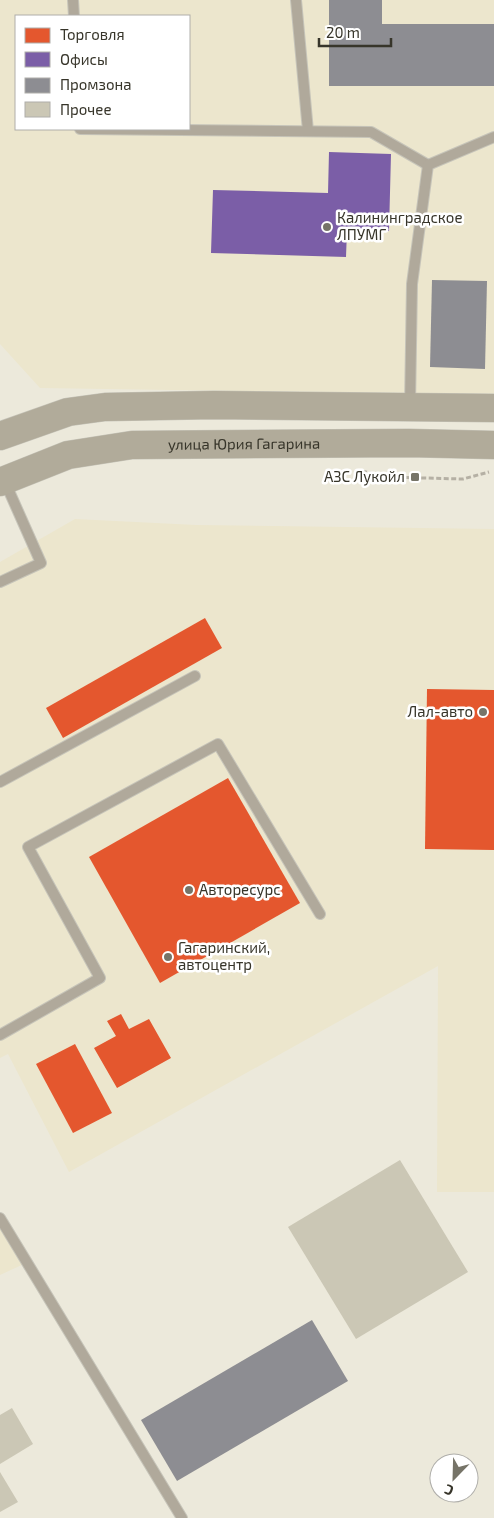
<svg xmlns="http://www.w3.org/2000/svg" width="494" height="1518" font-family="'Exo 2',sans-serif">
<style>
.built{fill:#ece6cd;fill-rule:evenodd}
.shops{fill:#e4572e}
.offices{fill:#7b5ea7}
.industry{fill:#8d8d92}
.building{fill:#cbc7b5}
.lines{fill:none;stroke-linecap:round;stroke-linejoin:round}
.lane-casing{stroke:#c6c4b9;stroke-width:12}
.primary-casing{stroke:#c6c4b9;stroke-width:29}
.path{stroke:#b5b0a4;stroke-width:3;stroke-dasharray:5 2.5;stroke-linecap:butt}
.lane{stroke:#b0a99b;stroke-width:10}
.primary{stroke:#b1ab9a;stroke-width:28}
.poi-dot{fill:#767468;stroke:#fff;stroke-width:2}
.labels{text-anchor:middle;stroke-width:5;stroke-linejoin:round;paint-order:stroke}
.poi-label{font-size:15px;fill:#37352a;stroke:#fff;text-anchor:start}
.street-label{font-size:15px;fill:#37352a;stroke:#fff}
</style>
<rect width="100%" height="100%" fill="#ece9db"/>
<g class="built">
<path d="M0 0H494V395L40 388 0 344ZM16 16H189V129H16Z"/>
<polygon points="75,519 196,525 494,529 494,1192 437,1192 438,966 69,1172 8,1054 0,1058 0,562"/>
<polygon points="0,1218 26,1263 0,1275"/>
</g>
<g class="shops">
<polygon points="205,618 222,648 63,738 46,708"/>
<polygon points="427,689 494,690 494,850 425,849"/>
<polygon points="228,778 300,903 160,983 89,857"/>
<polygon points="121,1014 129,1029 149,1019 171,1058 117,1088 94,1048 116,1036 107,1021"/>
<polygon points="75,1044 112,1113 73,1133 36,1064"/>
</g>
<polygon class="offices" points="329,152 391,154 389,231 347,230 346,257 211,253 213,190 328,193"/>
<g class="industry">
<polygon points="329,0 382,0 382,24 494,24 494,86 329,86"/>
<polygon points="432,280 487,281 485,369 430,367"/>
<polygon points="312,1320 348,1381 177,1481 141,1420"/>
</g>
<g class="building">
<polygon points="400,1160 468,1272 356,1339 288,1227"/>
<polygon points="12,1408 33,1444 0,1464 0,1415"/>
<polygon points="0,1472 18,1502 0,1512"/>
</g>
<g class="lines">
<defs>
<g id="lane">
<polyline points="73,0 74,16"/>
<polyline points="296,0 308,131"/>
<polyline points="80,129 371,132 428,165"/>
<polyline points="410,406 412,284 428,165 494,137"/>
<polyline points="0,582 41,563 5,482"/>
<polyline points="0,782 195,676"/>
<polyline points="0,1035 100,978 28,847 218,744 320,914"/>
<polyline points="0,1218 182,1518"/>
</g>
<g id="primary">
<polyline points="0,436 68,412 105,407 214,405 494,408"/>
<path id="s1" d="M0 482 68 455 132 445 409 443 494 445"/>
</g>
</defs>
<use href="#lane" class="lane-casing"/>
<use href="#primary" class="primary-casing"/>
<polyline class="path" points="362,471 385,477 463,479 489,472"/>
<use href="#lane" class="lane"/>
<use href="#primary" class="primary"/>
</g>
<g class="poi-dot">
<circle cx="327" cy="227" r="5"/>
<rect x="410" y="472" width="10" height="10" rx="2.5"/>
<circle cx="483" cy="712" r="5"/>
<circle cx="189" cy="890" r="5"/>
<circle cx="168" cy="957" r="5"/>
</g>
<g class="labels">
<g class="poi-label">
<text x="337" y="223">Калининградское<tspan x="337" dy="17">ЛПУМГ</tspan></text>
<text x="405" y="482" text-anchor="end">АЗС Лукойл</text>
<text x="473" y="717" text-anchor="end">Лал-авто</text>
<text x="199" y="895">Авторесурс</text>
<text x="178" y="953">Гагаринский,<tspan x="178" dy="17">автоцентр</tspan></text>
</g>
<g class="street-label">
<text dy="5" stroke="none"><textPath href="#s1" startOffset="250">улица Юрия Гагарина</textPath></text>
</g>
</g>
<rect x="15" y="15" width="175" height="115" fill="#ffffff" stroke="#afaeaa"/>
<rect x="25" y="28" width="25" height="15" fill="#e4572e" stroke="#afaeaa"/>
<text x="60" y="40" font-size="15" fill="#37352a">Торговля</text>
<rect x="25" y="52" width="25" height="15" fill="#7b5ea7" stroke="#afaeaa"/>
<text x="60" y="65" font-size="15" fill="#37352a">Офисы</text>
<rect x="25" y="78" width="25" height="15" fill="#8d8d92" stroke="#afaeaa"/>
<text x="60" y="90" font-size="15" fill="#37352a">Промзона</text>
<rect x="25" y="102" width="25" height="15" fill="#cbc7b5" stroke="#afaeaa"/>
<text x="60" y="115" font-size="15" fill="#37352a">Прочее</text>
<g transform="translate(454 1478) rotate(203)"><circle r="24" fill="#ffffff" stroke="#afaeaa"/>
<path d="M0-4L9 19L0 12L-9 19Z" fill="#767468"/>
<text y="-8" font-size="14" font-weight="bold" text-anchor="middle" fill="#37352a">С</text>
</g>
<path d="M319 38v8h72v-8" fill="none" stroke="#37352a" stroke-width="2.5"/>
<text x="326" y="38" font-size="15" fill="#37352a" stroke="#ffffff" stroke-width="4" paint-order="stroke">20 m</text>
</svg>
